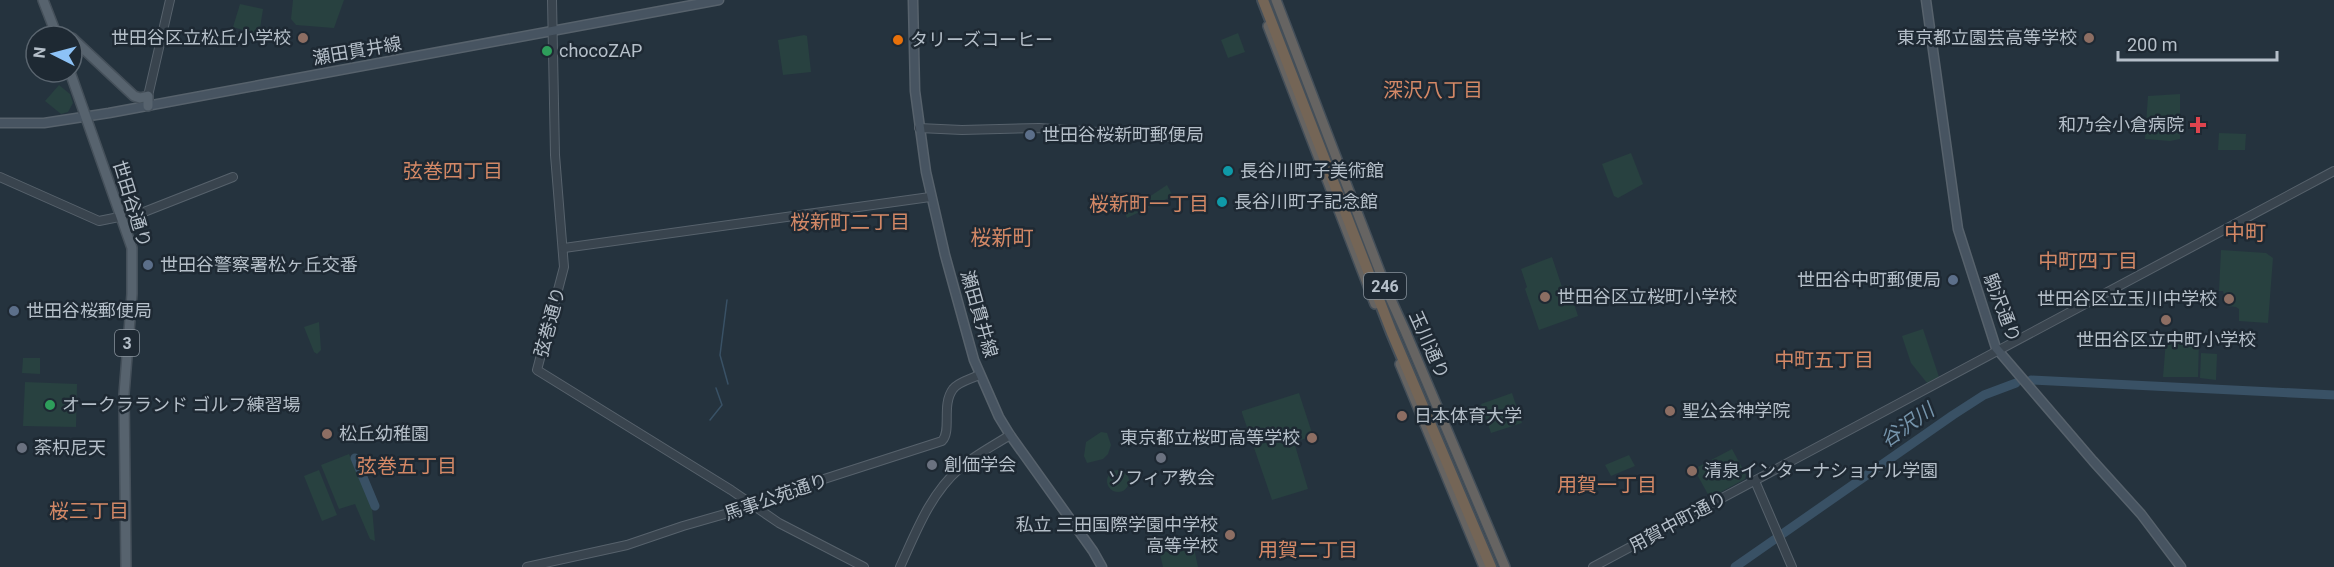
<svg xmlns="http://www.w3.org/2000/svg" width="2334" height="567" font-family="Roboto,'Noto Sans JP',sans-serif">
<style>
.green{fill:#284140}
.lines{fill:none;stroke-linecap:round;stroke-linejoin:round}
.stream{stroke:#395165;stroke-width:1.5}
.river{stroke:#395165;stroke-width:9}
.tertiary-casing{stroke:#57626c;stroke-width:10}
.secondary-casing{stroke:#57626c;stroke-width:11}
.primary-casing{stroke:#45505a;stroke-width:12}
.trunk-casing{stroke:#444f59;stroke-width:12}
.motorway-casing{stroke:#444f59;stroke-width:14}
.tertiary{stroke:#39444e;stroke-width:8}
.secondary{stroke:#475461;stroke-width:8}
.primary{stroke:#57636e;stroke-width:9}
.trunk{stroke:#666462;stroke-width:9}
.motorway{stroke:#746556;stroke-width:10}
.education-dot{fill:#8d6e63;stroke:#1e2933;stroke-width:2}
.food-dot{fill:#e8710a;stroke:#1e2933;stroke-width:2}
.leisure-dot{fill:#2e9e5b;stroke:#1e2933;stroke-width:2}
.health-dot{fill:#e0444e;stroke:#1e2933;stroke-width:2}
.service-dot{fill:#5c6f8a;stroke:#1e2933;stroke-width:2}
.culture-dot{fill:#0f9aa8;stroke:#1e2933;stroke-width:2}
.worship-dot{fill:#6b7280;stroke:#1e2933;stroke-width:2}
.labels{text-anchor:middle;stroke-width:5;stroke-linejoin:round;paint-order:stroke}
.shield{fill:#1e2933;stroke:#88929c;stroke-width:1.5}
.shield-label{font-size:16px;font-weight:bold;fill:#b5bfc9}
.poi-label{font-size:18px;fill:#b5bfc9;stroke:#1e2933;text-anchor:start}
.street-label{font-size:18px;fill:#b5bfc9;stroke:#1e2933}
.neighbourhood-label{font-size:20px;fill:#d38866;stroke:#1e2933}
.water-label{font-size:20px;font-style:italic;fill:#7594ab;stroke:#1e2933}
.quarter-label{font-size:21px;fill:#d38866;stroke:#1e2933}
</style>
<rect width="100%" height="100%" fill="#25333e"/>
<g class="green">
<polygon points="293,0 344,0 334,28 296,25 291,19"/>
<polygon points="240,4 263,9 259,35 233,27"/>
<polygon points="1238,33 1245,52 1228,58 1221,40"/>
<polygon points="804,35 807,36 811,72 783,75 778,40"/>
<polygon points="59,85 70,94 73,103 68,112 61,114 45,101"/>
<polygon points="2180,94 2180,139 2170,141 2145,139 2148,96"/>
<polygon points="2219,133 2246,134 2245,150 2218,150"/>
<polygon points="1631,153 1643,184 1618,198 1614,196 1602,164"/>
<polygon points="1167,185 1173,196 1127,218 1125,213"/>
<polygon points="2221,250 2266,253 2273,258 2268,323 2239,321 2239,309 2236,307 2227,306 2223,291 2219,291"/>
<polygon points="1552,257 1562,287 1568,285 1578,316 1539,330 1525,289 1527,287 1521,269"/>
<polygon points="319,322 321,350 317,354 314,352 304,327"/>
<polygon points="1923,329 1939,377 1927,383 1911,363 1902,336"/>
<polygon points="2170,338 2193,339 2199,342 2198,377 2163,377 2166,340"/>
<polygon points="2201,353 2217,354 2216,380 2200,378"/>
<polygon points="23,358 40,358 40,374 22,373"/>
<polygon points="25,382 77,384 76,427 23,426"/>
<polygon points="1299,393 1313,436 1294,442 1308,489 1272,500 1242,413 1242,411"/>
<polygon points="1512,393 1522,423 1491,433 1481,404"/>
<polygon points="1101,432 1107,433 1111,445 1108,454 1103,459 1087,463 1084,456 1086,442"/>
<polygon points="1732,449 1746,475 1745,479 1710,498 1694,469"/>
<polygon points="349,454 372,508 375,541 370,539 355,504 339,509 321,465"/>
<polygon points="1629,455 1635,466 1611,476 1605,465"/>
<circle cx="1118" cy="481" r="11"/>
<polygon points="319,470 337,515 322,521 304,476"/>
<polygon points="1193,543 1198,567 1163,567 1159,550"/>
</g>
<g class="lines">
<g class="stream">
<polyline points="727,300 720,355 728,384"/>
<polyline points="710,420 722,405 716,388"/>
</g>
<g class="river">
<polyline points="2031,380 2334,395"/>
<polyline points="355,458 375,506"/>
<polyline points="1735,567 1953,415 1984,395 2016,383"/>
</g>
<defs>
<g id="tertiary">
<polyline points="552,0 555,155 564,267 537,370 731,490 779,523 864,567"/>
<polyline points="148,96 170,0"/>
<polyline points="919,128 962,130 1039,128 1170,137"/>
<polyline points="0,177 99,221 144,212 233,177"/>
<polyline points="564,248 930,197"/>
<polyline points="1755,481 1792,567"/>
<path d="M527 567 627 545 683 526 753 506 790 490 942 441C952 431 941 405 953 389 958 382 971 379 979 375"/>
<path d="M900 567C916 532 930 494 960 468 975 455 993 446 1010 435"/>
<polyline points="1593,567 2334,171"/>
</g>
<g id="secondary">
<polyline points="913,0 915,91 926,172 945,255 974,360 999,417 1010,435 1093,551 1102,567"/>
<polyline points="1926,0 1958,229 1996,348 2093,461 2141,514 2181,567"/>
<polyline points="0,123 44,123 109,113 719,0"/>
</g>
<g id="primary">
<polyline points="43,0 57,36"/>
<polyline points="72,38 134,96 140,98 148,96 148,106"/>
<polyline points="70,72 132,248 132,294 124,394 126,567"/>
</g>
<g id="trunk">
<polyline points="1276,0 1388,293 1406,333 1505,567"/>
<polyline points="1268,26 1375,304"/>
<polyline points="1400,364 1484,567"/>
</g>
<polyline id="motorway" points="1263,0 1392,333 1491,567"/>
</defs>
<use href="#tertiary" class="tertiary-casing"/>
<use href="#secondary" class="secondary-casing"/>
<use href="#primary" class="primary-casing"/>
<use href="#trunk" class="trunk-casing"/>
<use href="#motorway" class="motorway-casing"/>
<use href="#tertiary" class="tertiary"/>
<use href="#secondary" class="secondary"/>
<use href="#primary" class="primary"/>
<use href="#trunk" class="trunk"/>
<use href="#motorway" class="motorway"/>
</g>
<g class="education-dot">
<circle cx="303" cy="38" r="6"/>
<circle cx="2089" cy="38" r="6"/>
<circle cx="1545" cy="297" r="6"/>
<circle cx="2229" cy="299" r="6"/>
<circle cx="2166" cy="320" r="6"/>
<circle cx="1670" cy="411" r="6"/>
<circle cx="1402" cy="416" r="6"/>
<circle cx="327" cy="434" r="6"/>
<circle cx="1312" cy="438" r="6"/>
<circle cx="1692" cy="471" r="6"/>
<circle cx="1230" cy="535" r="6"/>
</g>
<circle class="food-dot" cx="898" cy="40" r="6"/>
<g class="leisure-dot">
<circle cx="547" cy="51" r="6"/>
<circle cx="50" cy="405" r="6"/>
</g>
<path class="health-dot" d="M2195 116h6v6h6v6h-6v6h-6v-6h-6v-6h6z"/>
<g class="service-dot">
<circle cx="1030" cy="135" r="6"/>
<circle cx="148" cy="265" r="6"/>
<circle cx="1953" cy="280" r="6"/>
<circle cx="14" cy="311" r="6"/>
</g>
<g class="culture-dot">
<circle cx="1228" cy="171" r="6"/>
<circle cx="1222" cy="202" r="6"/>
</g>
<g class="worship-dot">
<circle cx="22" cy="448" r="6"/>
<circle cx="1161" cy="458" r="6"/>
<circle cx="932" cy="465" r="6"/>
</g>
<g class="labels">
<g class="shield">
<rect x="1364" y="273" width="42" height="26" rx="4.5"/>
<rect x="115" y="330" width="24" height="26" rx="4.5"/>
</g>
<g class="shield-label">
<text x="1385" y="292">246</text>
<text x="127" y="349">3</text>
</g>
<g class="poi-label">
<text x="291" y="44" text-anchor="end">世田谷区立松丘小学校</text>
<text x="2077" y="44" text-anchor="end">東京都立園芸高等学校</text>
<text x="910" y="46">タリーズコーヒー</text>
<text x="559" y="57">chocoZAP</text>
<text x="2184" y="131" text-anchor="end">和乃会小倉病院</text>
<text x="1042" y="141">世田谷桜新町郵便局</text>
<text x="1240" y="177">長谷川町子美術館</text>
<text x="1234" y="208">長谷川町子記念館</text>
<text x="160" y="271">世田谷警察署松ヶ丘交番</text>
<text x="1941" y="286" text-anchor="end">世田谷中町郵便局</text>
<text x="1557" y="303">世田谷区立桜町小学校</text>
<text x="2217" y="305" text-anchor="end">世田谷区立玉川中学校</text>
<text x="26" y="317">世田谷桜郵便局</text>
<text x="2166" y="346" text-anchor="middle">世田谷区立中町小学校</text>
<text x="62" y="411">オークラランド ゴルフ練習場</text>
<text x="1682" y="417">聖公会神学院</text>
<text x="1414" y="422">日本体育大学</text>
<text x="339" y="440">松丘幼稚園</text>
<text x="1300" y="444" text-anchor="end">東京都立桜町高等学校</text>
<text x="34" y="454">荼枳尼天</text>
<text x="944" y="471">創価学会</text>
<text x="1704" y="477">清泉インターナショナル学園</text>
<text x="1161" y="484" text-anchor="middle">ソフィア教会</text>
<text x="1218" y="531" text-anchor="end">私立 三田国際学園中学校<tspan x="1218" dy="21">高等学校</tspan></text>
</g>
<g class="street-label">
<text transform="translate(357 51) rotate(-10)" y="6">瀬田貫井線</text>
<text transform="translate(132 204) rotate(73)" y="6">世田谷通り</text>
<text transform="translate(2002 308) rotate(69)" y="6">駒沢通り</text>
<text transform="translate(979 314) rotate(74)" y="6">瀬田貫井線</text>
<text transform="translate(550 322) rotate(-75)" y="6">弦巻通り</text>
<text transform="translate(1429 345) rotate(66)" y="6">玉川通り</text>
<text transform="translate(776 497) rotate(-19)" y="6">馬事公苑通り</text>
<text transform="translate(1678 522) rotate(-28)" y="6">用賀中町通り</text>
</g>
<g class="neighbourhood-label">
<text x="1433" y="97">深沢八丁目</text>
<text x="453" y="178">弦巻四丁目</text>
<text x="1149" y="211">桜新町一丁目</text>
<text x="850" y="229">桜新町二丁目</text>
<text x="2088" y="268">中町四丁目</text>
<text x="1824" y="367">中町五丁目</text>
<text x="407" y="473">弦巻五丁目</text>
<text x="1607" y="492">用賀一丁目</text>
<text x="89" y="518">桜三丁目</text>
<text x="1308" y="557">用賀二丁目</text>
</g>
<g class="water-label">
<text transform="translate(1907 425) rotate(-35)" y="7">谷沢川</text>
</g>
<g class="quarter-label">
<text x="2245" y="240">中町</text>
<text x="1002" y="245">桜新町</text>
</g>
</g>
<g transform="translate(54 54) rotate(276)"><circle r="28" fill="#1e2933" stroke="#5a656f" stroke-width="1.5"/>
<path d="M0-4.5L10 22L0 15L-10 22Z" fill="#8dc2f6"/>
<text y="-9" font-size="16" font-weight="bold" text-anchor="middle" fill="#b5bfc9">N</text>
</g>
<path d="M2118 51v9h159v-9" fill="none" stroke="#b5bfc9" stroke-width="3"/>
<text x="2127" y="51" font-size="18" fill="#b5bfc9" stroke="#1e2933" stroke-width="4.5" paint-order="stroke">200 m</text>
</svg>
